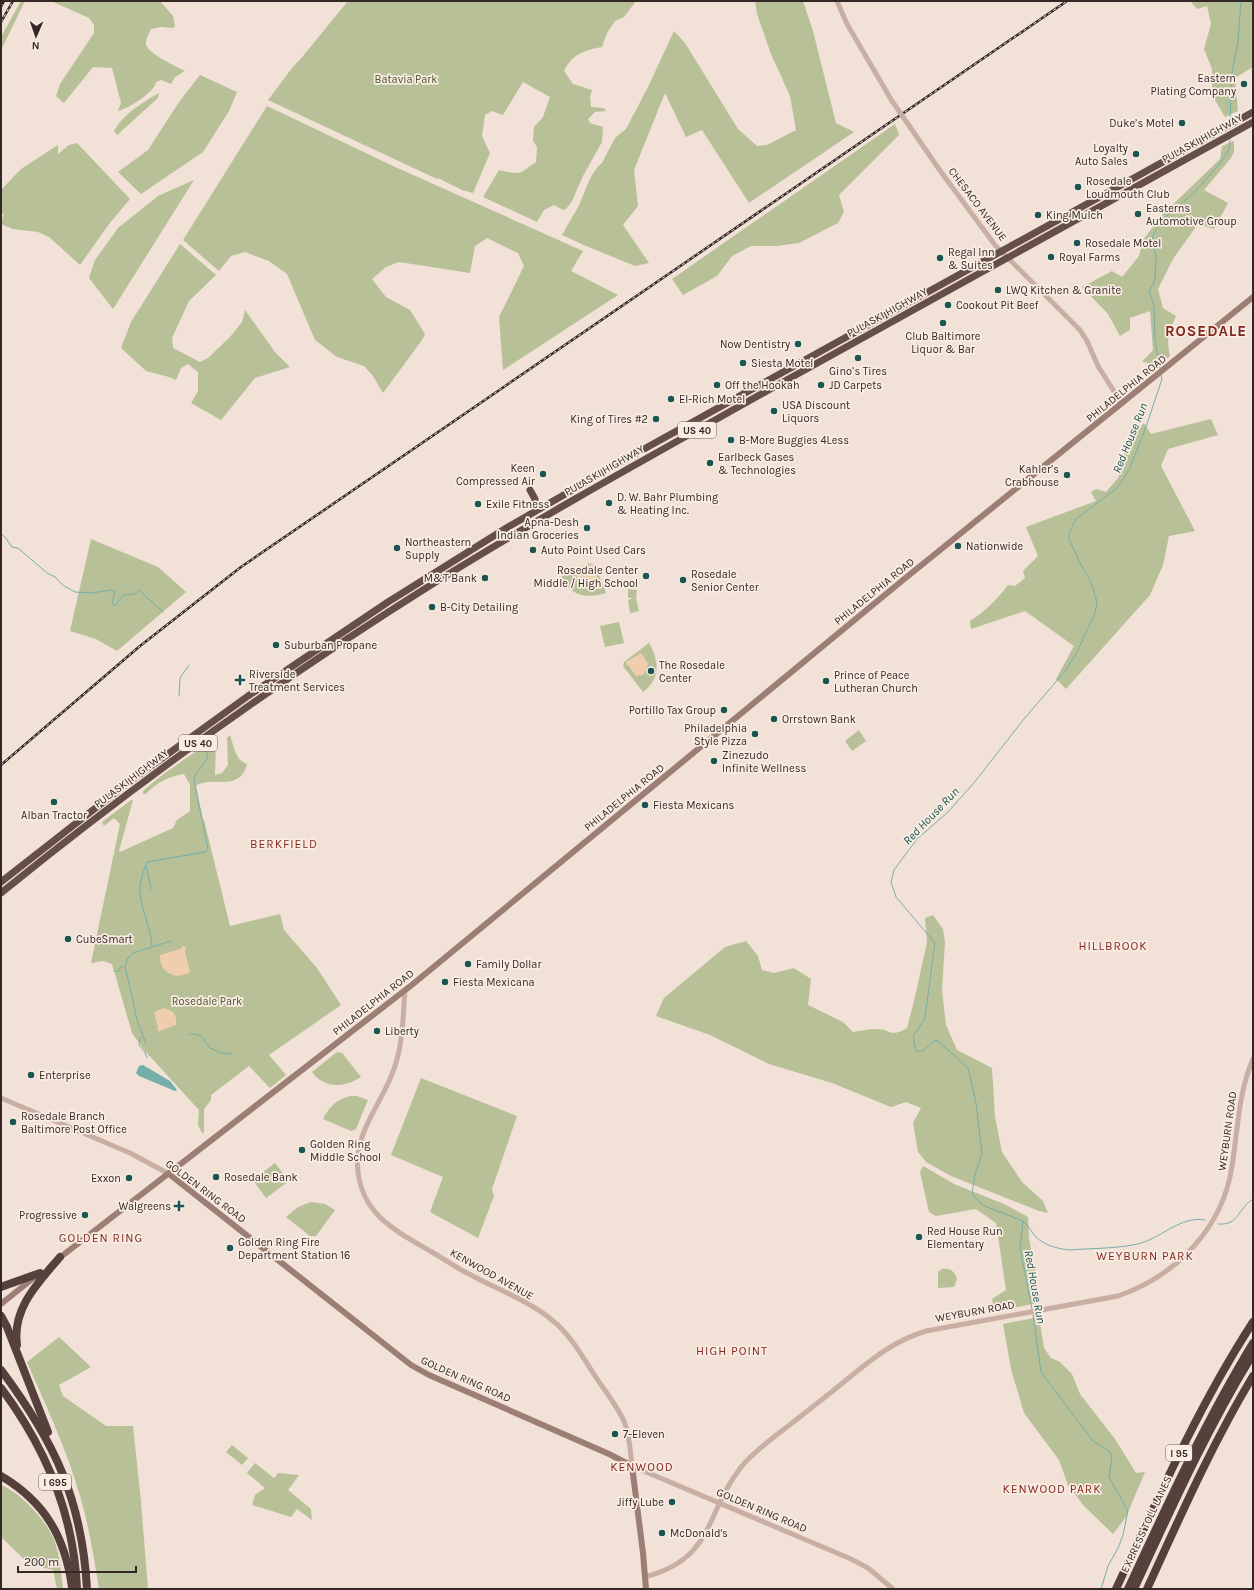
<svg xmlns="http://www.w3.org/2000/svg" width="1254" height="1590" font-family="Karla,sans-serif">
<style>
.green{fill:#b7c097}
.sand{fill:#eeceac}
.water{fill:#76aea9}
.lines{fill:none;stroke-linecap:round;stroke-linejoin:round}
.stream{stroke:#76aea9;stroke-width:1}
.tertiary{stroke:#c9afa3;stroke-width:5}
.secondary{stroke:#9c7e74;stroke-width:6}
.trunk{stroke:#664e49;stroke-width:7}
.motorway{stroke:#55403c;stroke-width:8}
.rail-casing{stroke:#332825;stroke-width:2.5}
.rail{stroke:#f9ece3;stroke-width:1;stroke-dasharray:3;stroke-linecap:butt}
.tertiary-bridge{stroke:#c9afa3;stroke-width:5}
.poi-dot{fill:#1b5551;stroke:#f9ece3;stroke-width:1.5}
.labels{text-anchor:middle;stroke-width:3.5;stroke-linejoin:round;paint-order:stroke}
.shield{fill:#f9ece3;stroke:#6e635e;stroke-width:1}
.shield-label{font-size:10px;font-weight:bold;fill:#332825}
.poi-label{font-size:11px;fill:#332825;stroke:#f9ece3;text-anchor:start}
.park-label{font-size:11px;fill:#485229;stroke:#f9ece3}
.street-label{font-size:11px;fill:#332825;stroke:#f9ece3}
.water-label{font-size:12px;font-style:italic;fill:#1b5551;stroke:#f9ece3}
.neighbourhood-label{font-size:12px;letter-spacing:1px;fill:#83281e;stroke:#f9ece3}
.district-label{font-size:15px;font-weight:bold;letter-spacing:1px;fill:#83281e;stroke:#f9ece3}
</style>
<rect width="100%" height="100%" fill="#f1e1d7"/>
<g class="green">
<polygon points="21,1 25,1 1,50 1,37"/>
<path d="M51 1H160L173 16 175 26 173 28 161 27 151 29C149 33 146 39 146 44 147 53 177 67 185 71L175 77 171 84 161 80 156 82C156 91 128 109 118 111L121 103 112 68 93 67 64 103 56 96 60 84 94 33V25L89 18Z"/>
<path d="M348 1H636L624 17 615 21 607 33 602 47C585 50 572 54 564 71L573 84 592 90 590 97 591 107 604 108 606 111 595 112 588 119 590 123 603 127 602 142 583 176 572 201 566 209 563 210 554 205 544 210 537 222 483 197 499 170C521 175 518 175 536 162L537 147 533 141 534 127 543 117 550 97 523 82 503 115 492 111 485 115 482 136 490 153 473 193 462 190 438 178 437 179 268 100 292 68 303 56Z"/>
<path d="M755 1H803L813 31 836 123 854 132 749 203 702 130 686 137 665 93 634 170 638 206 623 225 649 263 635 266 586 246 562 235C567 225 574 215 579 205 586 191 590 172 602 163L615 138 626 129 648 87 674 31 685 43 738 129 757 146 767 145 796 130 790 96 771 54 757 14Z"/>
<polygon points="1190,1 1253,1 1253,67 1235,78 1238,111 1225,117 1212,95 1212,69 1204,49 1211,24 1207,6 1197,9"/>
<polygon points="200,75 237,92 229,111 203,152 141,194 118,172 148,150 179,102"/>
<path d="M159 93 158 98 117 135 114 131C124 113 142 103 159 93Z"/>
<polygon points="267,106 393,166 583,251 571,271 618,295 503,370 499,317 524,266 518,253 487,238 475,246 470,273 399,262 386,267 372,279 386,297 410,310 425,334 422,340 383,393 373,376 364,366 337,357 315,340 287,274 269,261 245,252 231,256 219,271 183,240"/>
<polygon points="895,124 899,135 839,195 844,212 838,223 799,243 776,246 751,246 732,256 717,276 683,295 672,279"/>
<path d="M1234 141V152L1231 158 1204 190 1228 203 1214 229 1198 224 1173 259 1158 289 1163 308 1176 316C1169 332 1166 339 1170 356L1156 367 1149 363 1142 362 1153 350 1150 311 1130 318V330L1120 336 1108 314 1082 287 1112 271 1122 277 1139 256 1143 240 1161 216 1220 159 1222 146Z"/>
<polygon points="77,143 130,199 109,224 80,265 49,237 38,232 13,229 1,224 4,213 1,215 1,190 21,169 58,145 58,154 69,145"/>
<polygon points="194,180 113,309 89,278 95,260 118,228 158,196"/>
<polygon points="180,244 216,275 189,301 172,338 173,348 200,362 208,358 230,337 242,322 245,310 275,352 290,367 255,378 221,420 191,403 198,391 198,372 188,364 181,368 176,380 169,377 146,371 121,348 131,322"/>
<path d="M1211 419 1218 435 1168 449 1161 466 1195 531 1169 536 1163 565 1150 595 1066 689 1056 679 1074 646 1025 611 971 629 970 621C986 611 997 599 1008 585L1015 586 1025 578 1023 571 1038 556 1026 527 1096 501 1091 492 1096 489 1106 492 1118 478 1123 467 1121 466 1126 445 1144 423 1151 434Z"/>
<polygon points="91,539 158,567 186,592 117,651 96,639 70,631"/>
<path d="M590 563 595 565 606 593C587 599 569 596 561 576Z"/>
<polygon points="628,589 637,590 636,598 639,611 630,613 628,600 634,598 628,598"/>
<polygon points="619,622 624,643 605,647 600,626"/>
<path d="M649 643C659 660 661 679 643 692L623 666 624 662Z"/>
<polygon points="859,730 866,741 852,751 845,741"/>
<path d="M230 735C234 746 235 760 247 764 240 793 212 775 196 786L203 820H204L230 926 280 914 284 930 317 968 341 1005 269 1055 286 1075 270 1088 249 1066 211 1095V1100L204 1109V1132L202 1133 198 1125 199 1110 145 1051 132 1033 112 964 103 961 91 963 120 824 114 818 104 826 102 822 131 800H133L119 851 120 852 173 828 177 820 190 811V785L184 774C169 776 156 783 146 794H143V791L161 776 209 742 214 741 216 743 215 775 222 773 228 765 227 738Z"/>
<path d="M933 915 943 929 945 942 942 990 946 1025 957 1050 992 1068 995 1117 1002 1152 1022 1182 1043 1201 1048 1213 1039 1211 951 1176 926 1162 918 1152 913 1123 921 1108 906 1102 891 1107 832 1083 769 1064 710 1035 656 1016 664 998 725 947 746 941 758 956 762 970 774 973 794 968 811 979 808 1005 843 1022 853 1032C861 1031 869 1029 876 1029 890 1028 889 1039 907 1028L915 997 927 942 925 918Z"/>
<path d="M337 1052 342 1053 361 1077C344 1088 325 1089 312 1072Z"/>
<polygon points="421,1078 517,1116 492,1189 494,1196 478,1238 430,1212 443,1177 391,1155"/>
<path d="M350 1096H357L368 1100 356 1129 351 1131 323 1119C329 1107 336 1100 350 1096Z"/>
<polygon points="275,1163 289,1181 266,1198 253,1180"/>
<polygon points="923,1166 954,1184 1004,1204 1028,1217 1029,1238 1041,1302 995,1312 992,1299 1006,1290 996,1223 976,1209 936,1216 929,1212 920,1172"/>
<polygon points="311,1202 325,1204 335,1210 316,1236 310,1236 286,1217 298,1207"/>
<path d="M942 1269C950 1268 955 1271 957 1279L954 1287 938 1288V1272Z"/>
<polygon points="1039,1317 1044,1348 1051,1358 1060,1362 1072,1374 1080,1394 1115,1439 1136,1473 1145,1472 1126,1517 1113,1534 1084,1506 1068,1485 1059,1460 1024,1413 1011,1369 1003,1324"/>
<path d="M59 1337 91 1367 59 1385 63 1396 106 1426H133L141 1502 148 1589H99C94 1558 89 1526 80 1496 67 1450 46 1406 27 1362Z"/>
<polygon points="232,1445 248,1458 242,1465 226,1452"/>
<polygon points="255,1463 274,1478 278,1473 299,1475 288,1490 311,1509 312,1520 297,1509 291,1517 252,1505 255,1495 265,1488 247,1473"/>
<path d="M1 1485C21 1493 46 1520 54 1540 60 1555 61 1573 63 1589H57L53 1570 29 1564 1 1537Z"/>
</g>
<g class="sand">
<polygon points="590,564 593,564 593,567 598,580 592,585 587,585 578,582 576,571 588,566"/>
<polygon points="641,653 648,663 647,669 643,675 636,676 628,665 626,665 626,662"/>
<path d="M183 946 186 947 185 952 190 972C176 981 159 973 160 955L180 949Z"/>
<path d="M164 1008C174 1010 177 1016 176 1025L162 1030 159 1032 157 1029 158 1027 154 1012Z"/>
</g>
<polygon class="water" points="143,1065 170,1081 177,1090 175,1091 139,1076 136,1073 139,1066"/>
<g class="lines">
<g class="stream">
<polyline points="1230,120 1232,72 1238,41 1241,1"/>
<polyline points="1160,368 1155,342 1154,305 1149,292 1155,280 1156,257 1153,242 1153,235 1162,220 1196,191 1221,162 1229,149 1230,138"/>
<polyline points="1,534 5,537 12,547 18,548 47,573 55,577 64,586 75,592 91,593 111,590 115,591 112,604 115,606 123,595 135,594 139,590 163,612"/>
<polyline points="179,696 180,678 189,665"/>
<polyline points="146,865 151,889"/>
<path d="M152 946C151 926 139 906 140 887 141 879 144 869 147 862L205 852 208 849 194 780C197 765 216 761 203 744"/>
<polyline points="114,971 119,971 120,968 124,966"/>
<polyline points="190,1034 199,1035 202,1037 210,1048 221,1053 232,1054"/>
<polyline points="142,1037 140,1039 139,1045 145,1052 147,1058"/>
<polyline points="146,1043 138,1024 125,966 128,958 133,953 171,941"/>
<path d="M1023 1221C1029 1226 1031 1231 1035 1236 1043 1245 1058 1249 1070 1250 1091 1248 1131 1249 1149 1240 1167 1232 1185 1216 1205 1220"/>
<path d="M1218 1224C1239 1226 1238 1208 1253 1199"/>
<polyline points="1032,1309 1020,1248 1023,1221 982,1205 972,1194 975,1174 982,1154 976,1103 968,1068 938,1041 934,1041 923,1051 916,1051 913,1036 925,1018 935,943 896,897 891,882 894,870 917,839 948,812 973,784 1024,719 1066,670 1077,652 1095,613 1097,602 1091,582 1080,563 1069,539 1069,533 1076,519 1117,488 1129,470 1146,427 1162,379 1161,375"/>
<polyline points="1033,1314 1041,1372 1093,1441 1109,1451 1112,1457 1109,1477 1128,1511 1123,1535 1118,1548 1108,1566 1101,1589"/>
</g>
<g class="tertiary">
<polyline points="837,1 847,24 892,101"/>
<polyline points="910,127 941,172 995,245 1080,330 1087,341 1098,366 1122,404"/>
<path d="M405 990C403 1016 403 1044 394 1069 382 1104 353 1133 358 1172 363 1216 398 1232 432 1252 444 1259 456 1268 469 1274 496 1289 528 1300 552 1320 571 1335 584 1359 597 1379 606 1392 617 1406 624 1421 630 1435 630 1451 632 1466L851 1559 868 1568 893 1589"/>
<polyline points="1,1098 130,1153 169,1174"/>
<path d="M645 1577C716 1558 704 1513 742 1466 756 1449 776 1436 792 1423 810 1409 828 1395 845 1381 871 1360 893 1341 926 1331L1118 1296C1176 1276 1223 1228 1232 1166 1238 1130 1238 1094 1253 1059"/>
</g>
<g class="secondary">
<polyline points="169,1174 411,1365 429,1375 609,1454 632,1466 643,1553 646,1589"/>
<polyline points="58,1259 413,984 903,580 1253,297"/>
<polyline points="1,1304 36,1276"/>
</g>
<g class="trunk">
<polyline points="530,490 535,499 535,511"/>
<polyline points="1,882 125,785 248,696 388,602 508,527 635,454 1253,112"/>
<path d="M1 893C139 781 284 677 434 583 545 514 660 451 774 387 934 299 1093 210 1253 122"/>
</g>
<g class="motorway">
<polyline points="1,1287 40,1273"/>
<polyline points="1,1316 7,1327 48,1432"/>
<path d="M17 1345C12 1308 38 1283 60 1257"/>
<path d="M1 1370C54 1441 82 1499 87 1589"/>
<path d="M1 1388C45 1447 74 1515 77 1589"/>
<path d="M1 1476C45 1502 65 1537 72 1587"/>
<path d="M1116 1589C1158 1498 1198 1407 1253 1322"/>
<path d="M1128 1589C1167 1505 1205 1422 1253 1343"/>
<path d="M1134 1589C1171 1509 1207 1429 1253 1354"/>
<path d="M1147 1589C1180 1517 1212 1444 1253 1376"/>
</g>
<defs>
<g id="rail">
<polyline points="1,7 4,1"/>
<polyline points="1,22 13,1"/>
<polyline points="1,765 140,646 241,567 1067,1"/>
</g>
</defs>
<use href="#rail" class="rail-casing"/>
<use href="#rail" class="rail"/>
<polyline class="tertiary-bridge" points="892,101 910,127"/>
</g>
<g class="poi-dot">
<circle cx="1244" cy="84" r="4"/>
<circle cx="1182" cy="123" r="4"/>
<circle cx="1136" cy="154" r="4"/>
<circle cx="1078" cy="187" r="4"/>
<circle cx="1138" cy="214" r="4"/>
<circle cx="1038" cy="215" r="4"/>
<circle cx="1077" cy="243" r="4"/>
<circle cx="1051" cy="257" r="4"/>
<circle cx="940" cy="258" r="4"/>
<circle cx="998" cy="290" r="4"/>
<circle cx="948" cy="305" r="4"/>
<circle cx="943" cy="323" r="4"/>
<circle cx="798" cy="344" r="4"/>
<circle cx="858" cy="358" r="4"/>
<circle cx="743" cy="363" r="4"/>
<circle cx="717" cy="385" r="4"/>
<circle cx="821" cy="385" r="4"/>
<circle cx="671" cy="399" r="4"/>
<circle cx="774" cy="411" r="4"/>
<circle cx="656" cy="419" r="4"/>
<circle cx="731" cy="440" r="4"/>
<circle cx="710" cy="463" r="4"/>
<circle cx="543" cy="474" r="4"/>
<circle cx="1067" cy="475" r="4"/>
<circle cx="609" cy="503" r="4"/>
<circle cx="478" cy="504" r="4"/>
<circle cx="587" cy="528" r="4"/>
<circle cx="958" cy="546" r="4"/>
<circle cx="397" cy="548" r="4"/>
<circle cx="533" cy="550" r="4"/>
<circle cx="646" cy="576" r="4"/>
<circle cx="485" cy="578" r="4"/>
<circle cx="683" cy="580" r="4"/>
<circle cx="432" cy="607" r="4"/>
<circle cx="276" cy="645" r="4"/>
<circle cx="651" cy="671" r="4"/>
<path d="M238 674h4v4h4v4h-4v4h-4v-4h-4v-4h4z"/>
<circle cx="826" cy="681" r="4"/>
<circle cx="724" cy="710" r="4"/>
<circle cx="774" cy="719" r="4"/>
<circle cx="755" cy="734" r="4"/>
<circle cx="714" cy="761" r="4"/>
<circle cx="54" cy="802" r="4"/>
<circle cx="645" cy="805" r="4"/>
<circle cx="68" cy="939" r="4"/>
<circle cx="468" cy="964" r="4"/>
<circle cx="445" cy="982" r="4"/>
<circle cx="377" cy="1031" r="4"/>
<circle cx="31" cy="1075" r="4"/>
<circle cx="13" cy="1122" r="4"/>
<circle cx="302" cy="1150" r="4"/>
<circle cx="216" cy="1177" r="4"/>
<circle cx="129" cy="1178" r="4"/>
<path d="M177 1200h4v4h4v4h-4v4h-4v-4h-4v-4h4z"/>
<circle cx="85" cy="1215" r="4"/>
<circle cx="919" cy="1237" r="4"/>
<circle cx="230" cy="1248" r="4"/>
<circle cx="615" cy="1434" r="4"/>
<circle cx="672" cy="1502" r="4"/>
<circle cx="662" cy="1533" r="4"/>
</g>
<g class="labels">
<g class="shield">
<rect x="678" y="422" width="38" height="16" rx="3"/>
<rect x="179" y="735" width="38" height="16" rx="3"/>
<rect x="1166" y="1445" width="26" height="16" rx="3"/>
<rect x="39" y="1474" width="32" height="16" rx="3"/>
</g>
<g class="shield-label">
<text x="697" y="434">US 40</text>
<text x="198" y="747">US 40</text>
<text x="1179" y="1457">I 95</text>
<text x="55" y="1486">I 695</text>
</g>
<g class="poi-label">
<text x="1236" y="82" text-anchor="end">Eastern<tspan x="1236" dy="13">Plating Company</tspan></text>
<text x="1174" y="127" text-anchor="end">Duke’s Motel</text>
<text x="1128" y="152" text-anchor="end">Loyalty<tspan x="1128" dy="13">Auto Sales</tspan></text>
<text x="1086" y="185">Rosedale<tspan x="1086" dy="13">Loudmouth Club</tspan></text>
<text x="1146" y="212">Easterns<tspan x="1146" dy="13">Automotive Group</tspan></text>
<text x="1046" y="219">King Mulch</text>
<text x="1085" y="247">Rosedale Motel</text>
<text x="948" y="256">Regal Inn<tspan x="948" dy="13">&amp; Suites</tspan></text>
<text x="1059" y="261">Royal Farms</text>
<text x="1006" y="294">LWQ Kitchen &amp; Granite</text>
<text x="956" y="309">Cookout Pit Beef</text>
<text x="943" y="340" text-anchor="middle">Club Baltimore<tspan x="943" dy="13">Liquor &amp; Bar</tspan></text>
<text x="790" y="348" text-anchor="end">Now Dentistry</text>
<text x="751" y="367">Siesta Motel</text>
<text x="858" y="375" text-anchor="middle">Gino’s Tires</text>
<text x="725" y="389">Off the Hookah</text>
<text x="829" y="389">JD Carpets</text>
<text x="679" y="403">El-Rich Motel</text>
<text x="782" y="409">USA Discount<tspan x="782" dy="13">Liquors</tspan></text>
<text x="648" y="423" text-anchor="end">King of Tires #2</text>
<text x="739" y="444">B-More Buggies 4Less</text>
<text x="718" y="461">Earlbeck Gases<tspan x="718" dy="13">&amp; Technologies</tspan></text>
<text x="535" y="472" text-anchor="end">Keen<tspan x="535" dy="13">Compressed Air</tspan></text>
<text x="1059" y="473" text-anchor="end">Kahler’s<tspan x="1059" dy="13">Crabhouse</tspan></text>
<text x="617" y="501">D. W. Bahr Plumbing<tspan x="617" dy="13">&amp; Heating Inc.</tspan></text>
<text x="486" y="508">Exile Fitness</text>
<text x="579" y="526" text-anchor="end">Apna-Desh<tspan x="579" dy="13">Indian Groceries</tspan></text>
<text x="405" y="546">Northeastern<tspan x="405" dy="13">Supply</tspan></text>
<text x="966" y="550">Nationwide</text>
<text x="541" y="554">Auto Point Used Cars</text>
<text x="638" y="574" text-anchor="end">Rosedale Center<tspan x="638" dy="13">Middle / High School</tspan></text>
<text x="691" y="578">Rosedale<tspan x="691" dy="13">Senior Center</tspan></text>
<text x="477" y="582" text-anchor="end">M&amp;T Bank</text>
<text x="440" y="611">B-City Detailing</text>
<text x="284" y="649">Suburban Propane</text>
<text x="659" y="669">The Rosedale<tspan x="659" dy="13">Center</tspan></text>
<text x="249" y="678">Riverside<tspan x="249" dy="13">Treatment Services</tspan></text>
<text x="834" y="679">Prince of Peace<tspan x="834" dy="13">Lutheran Church</tspan></text>
<text x="716" y="714" text-anchor="end">Portillo Tax Group</text>
<text x="782" y="723">Orrstown Bank</text>
<text x="747" y="732" text-anchor="end">Philadelphia<tspan x="747" dy="13">Style Pizza</tspan></text>
<text x="722" y="759">Zinezudo<tspan x="722" dy="13">Infinite Wellness</tspan></text>
<text x="653" y="809">Fiesta Mexicans</text>
<text x="54" y="819" text-anchor="middle">Alban Tractor</text>
<text x="76" y="943">CubeSmart</text>
<text x="476" y="968">Family Dollar</text>
<text x="453" y="986">Fiesta Mexicana</text>
<text x="385" y="1035">Liberty</text>
<text x="39" y="1079">Enterprise</text>
<text x="21" y="1120">Rosedale Branch<tspan x="21" dy="13">Baltimore Post Office</tspan></text>
<text x="310" y="1148">Golden Ring<tspan x="310" dy="13">Middle School</tspan></text>
<text x="224" y="1181">Rosedale Bank</text>
<text x="121" y="1182" text-anchor="end">Exxon</text>
<text x="171" y="1210" text-anchor="end">Walgreens</text>
<text x="77" y="1219" text-anchor="end">Progressive</text>
<text x="927" y="1235">Red House Run<tspan x="927" dy="13">Elementary</tspan></text>
<text x="238" y="1246">Golden Ring Fire<tspan x="238" dy="13">Department Station 16</tspan></text>
<text x="623" y="1438">7-Eleven</text>
<text x="664" y="1506" text-anchor="end">Jiffy Lube</text>
<text x="670" y="1537">McDonald's</text>
</g>
<g class="park-label">
<text x="406" y="83">Batavia Park</text>
<text x="207" y="1005">Rosedale Park</text>
</g>
<g class="street-label">
<text transform="translate(1202 138) rotate(-29)" y="4">PULASKI HIGHWAY</text>
<text transform="translate(978 204) rotate(53)" y="4">CHESACO AVENUE</text>
<text transform="translate(887 312) rotate(-29)" y="4">PULASKI HIGHWAY</text>
<text transform="translate(1126 388) rotate(-39)" y="4">PHILADELPHIA ROAD</text>
<text transform="translate(604 470) rotate(-30)" y="4">PULASKI HIGHWAY</text>
<text transform="translate(874 591) rotate(-39)" y="4">PHILADELPHIA ROAD</text>
<text transform="translate(131 778) rotate(-37)" y="4">PULASKI HIGHWAY</text>
<text transform="translate(624 797) rotate(-39)" y="4">PHILADELPHIA ROAD</text>
<text transform="translate(373 1002) rotate(-38)" y="4">PHILADELPHIA ROAD</text>
<text transform="translate(1227 1131) rotate(-82)" y="4">WEYBURN ROAD</text>
<text transform="translate(206 1191) rotate(37)" y="4">GOLDEN RING ROAD</text>
<text transform="translate(492 1274) rotate(29)" y="4">KENWOOD AVENUE</text>
<text transform="translate(975 1311) rotate(-10)" y="4">WEYBURN ROAD</text>
<text transform="translate(466 1379) rotate(24)" y="4">GOLDEN RING ROAD</text>
<text transform="translate(762 1510) rotate(23)" y="4">GOLDEN RING ROAD</text>
<text transform="translate(1146 1524) rotate(-65)" y="4">EXPRESS TOLL LANES</text>
</g>
<g class="water-label">
<text transform="translate(1130 438) rotate(-68)" y="4">Red House Run</text>
<text transform="translate(931 816) rotate(-46)" y="4">Red House Run</text>
<text transform="translate(1035 1287) rotate(80)" y="4">Red House Run</text>
</g>
<g class="neighbourhood-label">
<text x="284" y="848">BERKFIELD</text>
<text x="1113" y="950">HILLBROOK</text>
<text x="101" y="1242">GOLDEN RING</text>
<text x="1145" y="1260">WEYBURN PARK</text>
<text x="732" y="1355">HIGH POINT</text>
<text x="642" y="1471">KENWOOD</text>
<text x="1052" y="1493">KENWOOD PARK</text>
</g>
<g class="district-label">
<text x="1206" y="336">ROSEDALE</text>
</g>
</g>
<rect width="1254" height="1590" fill="none" stroke="#332825" stroke-width="4"/>
<g transform="translate(36 36) rotate(182)" stroke="#f9ece3" stroke-width="3" paint-order="stroke">
<path d="M0-3L7 15L0 10L-7 15Z" fill="#332825"/>
<text y="-6" font-size="11" font-weight="bold" text-anchor="middle" fill="#332825">N</text>
</g>
<path d="M18 1566v6h118v-6" fill="none" stroke="#332825" stroke-width="2"/>
<text x="24" y="1566" font-size="12" fill="#332825" stroke="#f9ece3" stroke-width="3" paint-order="stroke">200 m</text>
</svg>
